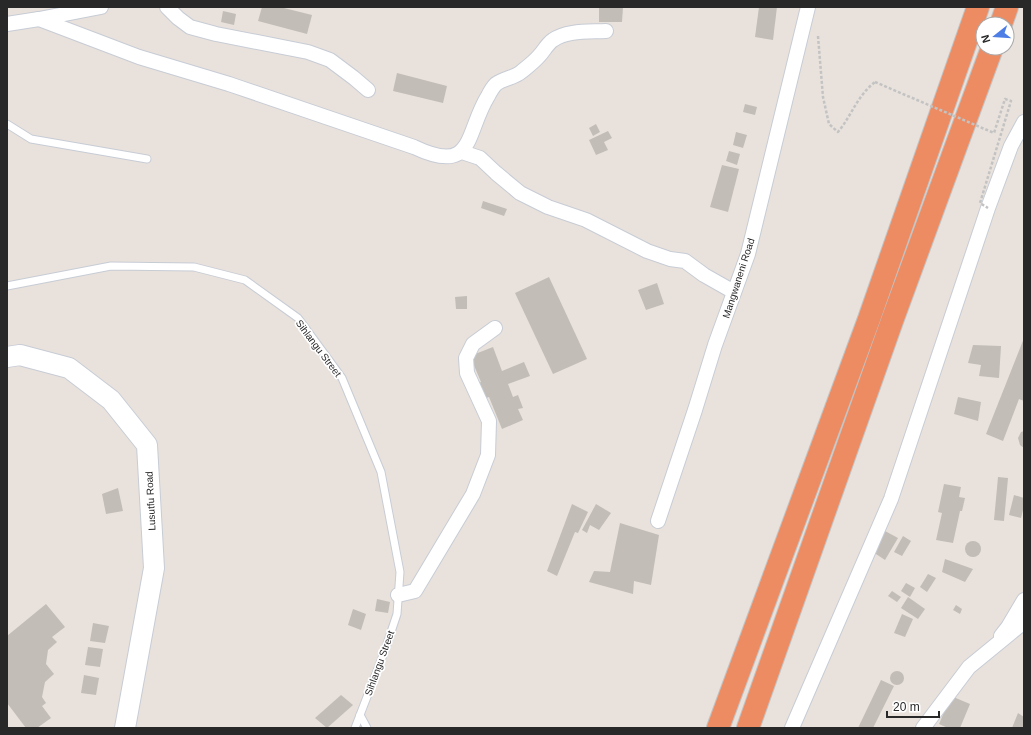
<svg xmlns="http://www.w3.org/2000/svg" width="1031" height="735" font-family="Arial,sans-serif">
<style>
.building{fill:#c2bdb7}
.lines{fill:none;stroke-linecap:round;stroke-linejoin:round}
.lane-casing{stroke:#c7ccd5;stroke-width:9}
.street-casing{stroke:#c7ccd5;stroke-width:16}
.secondary-casing{stroke:#c7ccd5;stroke-width:22}
.highway-casing{stroke:#c3c3c3;stroke-width:24}
.path{stroke:#c3c3c3;stroke-width:2.5;stroke-dasharray:3 2;stroke-linecap:butt}
.lane{stroke:#fff;stroke-width:7}
.street{stroke:#fff;stroke-width:14}
.secondary{stroke:#fff;stroke-width:20}
.highway{stroke:#ed8c63;stroke-width:22}
.path-bridge{stroke:#c3c3c3;stroke-width:2.5;stroke-dasharray:3 2;stroke-linecap:butt}
.labels{text-anchor:middle;stroke-width:3.5;stroke-linejoin:round;paint-order:stroke}
.street-label{font-size:10px;fill:#282828;stroke:#fff}
</style>
<rect width="100%" height="100%" fill="#e9e2dc"/>
<g class="building">
<polygon points="262,7 280,7 312,15 307,34 258,21"/>
<polygon points="599,7 623,7 622,22 599,22"/>
<polygon points="759,7 777,7 773,40 755,37"/>
<polygon points="223,11 236,14 234,25 221,22"/>
<polygon points="397,73 447,86 443,103 393,91"/>
<polygon points="745,104 757,107 755,115 743,112"/>
<polygon points="596,124 600,132 593,136 589,128"/>
<polygon points="608,131 612,138 604,142 608,150 596,155 589,140"/>
<polygon points="736,132 747,135 743,148 733,145"/>
<polygon points="729,151 740,154 737,165 726,161"/>
<polygon points="722,165 739,169 728,212 710,207"/>
<polygon points="483,201 507,209 504,216 481,208"/>
<polygon points="549,277 587,359 553,374 515,293"/>
<polygon points="657,283 664,304 646,310 638,290"/>
<polygon points="467,296 467,309 456,309 455,297"/>
<polygon points="1024,338 1024,401 1019,399 1003,441 986,434"/>
<polygon points="973,345 1001,346 999,378 979,376 981,365 968,363"/>
<polygon points="493,347 502,371 524,362 530,376 508,384 513,397 518,395 523,408 518,409 523,420 502,429 489,397 481,400 474,385 481,382 470,356"/>
<polygon points="958,397 981,402 978,421 954,414"/>
<polygon points="1024,431 1024,448 1020,445 1018,438 1021,432"/>
<polygon points="998,477 1008,478 1004,521 994,520"/>
<polygon points="944,484 961,487 959,497 965,498 962,511 960,511 953,543 936,540 942,513 938,512"/>
<polygon points="118,488 123,511 106,514 102,494"/>
<polygon points="1014,495 1024,498 1024,506 1021,518 1009,515"/>
<polygon points="572,504 588,512 578,533 575,532 557,576 547,571"/>
<polygon points="596,504 611,513 599,530 590,525 587,533 582,530"/>
<polygon points="620,523 659,535 651,585 634,581 633,594 589,582 594,571 610,572"/>
<polygon points="885,531 898,538 885,560 873,552"/>
<polygon points="903,536 911,541 902,556 894,552"/>
<circle cx="973" cy="549" r="8"/>
<polygon points="945,559 973,569 965,582 942,572"/>
<polygon points="928,574 936,578 927,592 920,587"/>
<polygon points="906,583 915,588 910,597 901,591"/>
<polygon points="892,591 901,597 897,602 888,596"/>
<polygon points="908,597 925,609 918,619 901,608"/>
<polygon points="377,599 390,602 388,613 375,611"/>
<polygon points="46,604 65,627 52,637 57,642 48,650 46,664 54,674 45,682 42,697 46,703 42,706 51,718 37,728 26,728 7,703 7,636"/>
<polygon points="956,605 962,609 960,614 953,610"/>
<polygon points="353,609 366,614 361,630 348,625"/>
<polygon points="902,614 913,619 905,637 894,633"/>
<polygon points="93,623 109,626 105,643 90,641"/>
<polygon points="88,647 103,649 100,667 85,665"/>
<circle cx="897" cy="678" r="7"/>
<polygon points="84,675 99,678 96,695 81,693"/>
<polygon points="881,680 894,686 873,728 858,728"/>
<polygon points="341,695 353,705 327,728 315,718"/>
<polygon points="951,696 970,704 960,728 948,728 939,724"/>
<polygon points="1018,713 1024,717 1024,728 1012,728"/>
</g>
<g class="lines">
<defs>
<g id="lane">
<polyline points="7,124 31,139 147,159"/>
<polyline points="7,286 111,266 194,267 245,280 298,318 342,378 381,472 400,572 397,614 385,650 355,728"/>
<polyline points="360,715 367,728"/>
</g>
<g id="street">
<polyline points="167,7 178,18 190,27 216,34 308,52 330,60 354,78 368,90"/>
<path d="M39 19 139 57 229 84 414 147C475 176 465 133 488 96 490 92 493 87 496 84 504 78 514 78 521 72 527 67 534 62 539 56 544 51 547 44 553 40 567 30 589 32 606 31"/>
<polyline points="7,24 39,19 101,7"/>
<polyline points="462,152 480,158 496,173 520,193 548,207 586,220 647,251 670,259 685,261 704,275 734,292"/>
<polyline points="658,521 695,410 715,345 748,254 808,7"/>
<polyline points="398,595 415,591 473,494 488,455 489,421 467,373 466,358 473,344 495,328"/>
<polyline points="1001,636 1008,627 1024,600"/>
<polyline points="792,728 891,499 988,208 1011,146 1024,122"/>
<polyline points="923,728 969,667 1024,622"/>
</g>
<polyline id="secondary" points="7,357 20,355 69,368 111,400 147,445 154,568 125,728"/>
<g id="highway">
<polyline points="1001,24 1007,7"/>
<polyline points="718,728 869,319 978,7"/>
<polyline points="748,728 892,321 992,48"/>
</g>
</defs>
<use href="#lane" class="lane-casing"/>
<use href="#street" class="street-casing"/>
<use href="#secondary" class="secondary-casing"/>
<use href="#highway" class="highway-casing"/>
<path class="path" d="M818 36 823 97 829 124 838 132C852 115 857 96 875 82"/>
<use href="#lane" class="lane"/>
<use href="#street" class="street"/>
<use href="#secondary" class="secondary"/>
<use href="#highway" class="highway"/>
<polyline class="path-bridge" points="875,82 994,133 1005,99 1011,101 980,203 988,208"/>
</g>
<g class="labels">
<g class="street-label">
<text transform="translate(738 278) rotate(-72)" y="4">Mangwaneni Road</text>
<text transform="translate(319 348) rotate(53)" y="4">Sihlangu Street</text>
<text transform="translate(150 501) rotate(-93)" y="4">Lusutfu Road</text>
<text transform="translate(379 663) rotate(-70)" y="4">Sihlangu Street</text>
</g>
</g>
<rect width="1031" height="735" fill="none" stroke="#282828" stroke-width="16"/>
<g transform="translate(995 36) rotate(253)"><circle r="19" fill="#ffffff" stroke="#a9a9a9"/>
<path d="M0-3L7 15L0 10L-7 15Z" fill="#4c7ee6"/>
<text y="-6" font-size="11" font-weight="bold" text-anchor="middle" fill="#282828">N</text>
</g>
<path d="M887 711v6h52v-6" fill="none" stroke="#282828" stroke-width="2"/>
<text x="893" y="711" font-size="12" fill="#282828" stroke="#ffffff" stroke-width="3" paint-order="stroke">20 m</text>
</svg>
